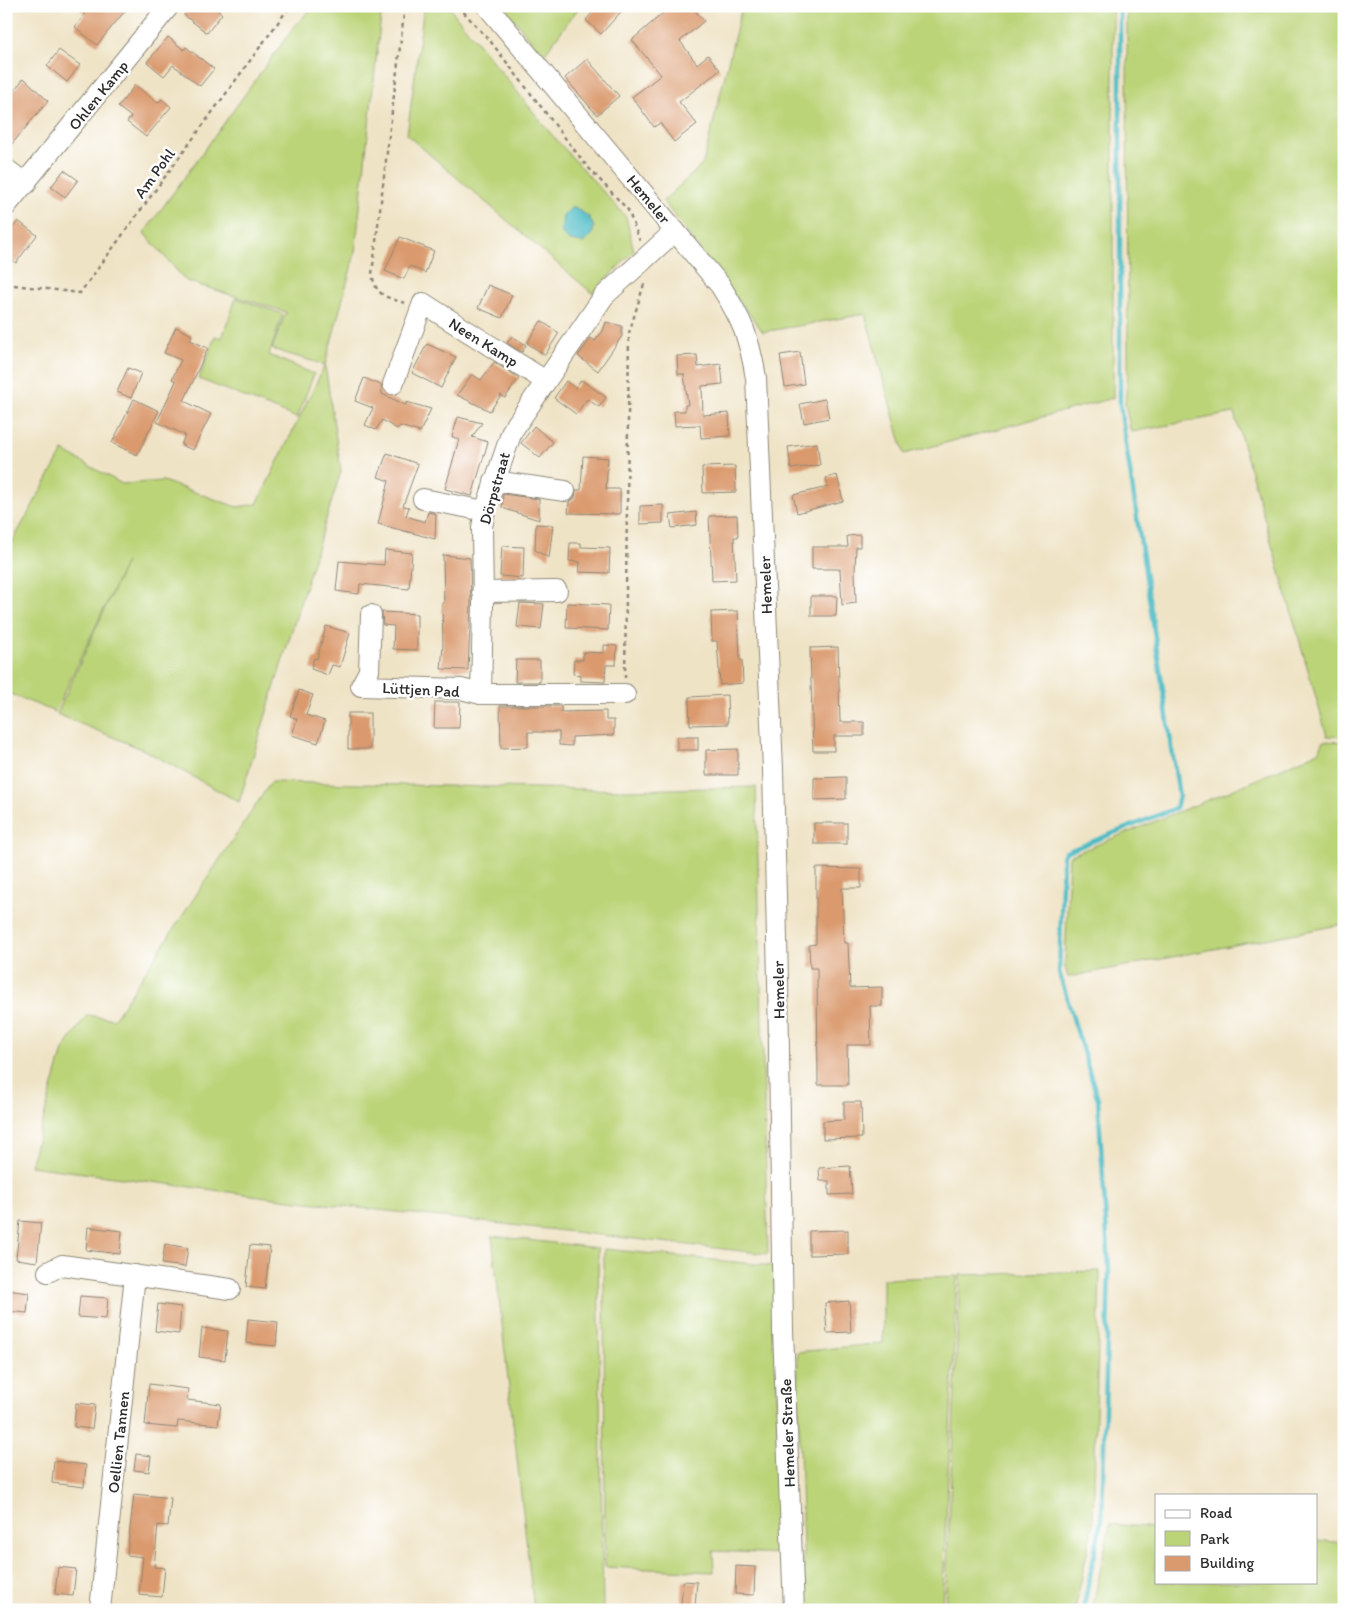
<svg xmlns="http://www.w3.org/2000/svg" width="1350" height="1616" font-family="Itim,sans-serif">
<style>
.green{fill:#bbd478;stroke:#738052}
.water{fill:#4ebcc6;stroke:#3c7478}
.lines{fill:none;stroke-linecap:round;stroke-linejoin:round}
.stream{stroke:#4ebcc6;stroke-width:4.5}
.building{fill:#da9a6d}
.minor-casing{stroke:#8d8778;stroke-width:22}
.path{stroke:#8d8778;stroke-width:2.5;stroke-dasharray:4 4;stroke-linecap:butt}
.minor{stroke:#fff;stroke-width:20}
.labels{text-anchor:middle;stroke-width:5;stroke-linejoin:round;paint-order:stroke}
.street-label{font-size:16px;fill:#2b2b2b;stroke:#fff}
</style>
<rect width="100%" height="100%" fill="#fff"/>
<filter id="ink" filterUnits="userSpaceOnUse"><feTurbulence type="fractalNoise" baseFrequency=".02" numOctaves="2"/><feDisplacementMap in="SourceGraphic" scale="10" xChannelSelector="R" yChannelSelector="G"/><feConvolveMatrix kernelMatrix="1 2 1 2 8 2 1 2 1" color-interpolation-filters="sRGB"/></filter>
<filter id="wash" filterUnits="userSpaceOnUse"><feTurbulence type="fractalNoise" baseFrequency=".0096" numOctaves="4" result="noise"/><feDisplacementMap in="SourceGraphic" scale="20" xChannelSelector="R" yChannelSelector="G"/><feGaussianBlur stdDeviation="1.12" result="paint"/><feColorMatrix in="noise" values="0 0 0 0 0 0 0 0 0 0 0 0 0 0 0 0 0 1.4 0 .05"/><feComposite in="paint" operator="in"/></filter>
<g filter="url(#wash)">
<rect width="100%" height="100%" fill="#efe3c5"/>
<g class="green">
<polygon points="314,6 382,6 355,253 325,365 341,471 239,802 144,750 57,714 126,562 55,712 6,692 6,553 63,451 122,484 163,481 237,507 257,504 325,365 272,349 286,312 186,281 144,233 294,27"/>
<polygon points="424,6 448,6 552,135 626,217 634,251 592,293 407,135"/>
<polygon points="504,6 580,6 543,56"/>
<polygon points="742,6 1113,6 1113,398 904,454 865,314 763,332 663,201 703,164"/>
<polygon points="1127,6 1344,6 1344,737 1327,736 1234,413 1131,432 1125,404 1128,372"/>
<polygon points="236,298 283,314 269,355 314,374 297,418 199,379 215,336 222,338"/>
<polygon points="1324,741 1344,742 1344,924 1068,977 1065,967 1069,856 1230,791 1318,752"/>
<polygon points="271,782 626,790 756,787 768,1254 290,1200 30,1166 63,1050 87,1015 114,1019"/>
<polygon points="492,1236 598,1248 603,1610 534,1610"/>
<polygon points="604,1249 774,1266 781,1554 713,1551 714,1572 605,1567"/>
<polygon points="1100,1271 1093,1524 1075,1610 945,1610 960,1275"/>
<polygon points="957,1276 942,1610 805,1610 797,1352 883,1343 883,1279"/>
<polygon points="1110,1524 1156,1528 1156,1582 1316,1582 1316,1540 1344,1543 1344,1610 1092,1610"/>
</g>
<polygon class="water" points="573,206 589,217 594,227 592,235 583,243 569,241 561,232 563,216"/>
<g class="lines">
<polyline class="stream" points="1083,1610 1102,1517 1109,1269 1098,1100 1059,972 1063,857 1066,852 1176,808 1179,796 1120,405 1120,6"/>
</g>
<g id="blocks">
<g class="building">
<polygon points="75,6 129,6 97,45 75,27 85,14"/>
<polygon points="191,6 212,6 222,14 207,33 184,15"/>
<polygon points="598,6 626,6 601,34 586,20"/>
<polygon points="671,6 691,6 704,21 680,41 697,64 708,55 720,70 679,102 697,124 674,142 660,123 654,127 632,97 661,75 632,40"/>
<polygon points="168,37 184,50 186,47 214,69 200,86 173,65 164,76 147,62"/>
<polygon points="59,50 80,65 67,82 47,66"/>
<polygon points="587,59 619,96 597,115 565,78"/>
<polygon points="24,78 48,101 6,151 6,101"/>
<polygon points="135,85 158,103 162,99 171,107 146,137 127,122 131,117 118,107"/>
<polygon points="64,170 78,180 65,197 51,187"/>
<polygon points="18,221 37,235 16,263 6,255 6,237"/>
<polygon points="400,237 434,251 425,273 410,266 404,279 385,271"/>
<polygon points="488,285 512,295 502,318 478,308"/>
<polygon points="541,321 559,333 545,355 527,343"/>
<polygon points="606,322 622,326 622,336 598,371 578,356 591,338 595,341 603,331"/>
<polygon points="176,327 192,335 190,340 208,348 184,401 211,414 193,450 181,445 185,435 157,422 176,381 172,379 181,360 164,353"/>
<polygon points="512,336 526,345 522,352 507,343"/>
<polygon points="427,344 456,357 441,388 412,373"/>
<polygon points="800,352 804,384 785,387 780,355"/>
<polygon points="697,355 698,367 721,364 723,384 702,386 703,415 729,413 730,436 701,438 700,425 675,426 674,411 685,411 685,405 688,405 684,374 678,374 677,356"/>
<polygon points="494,362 519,378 505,398 501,395 490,411 457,395 472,374 481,380"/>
<polygon points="128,368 141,373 131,398 117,392"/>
<polygon points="364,378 381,385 382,394 406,405 406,402 431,409 420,432 400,426 397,429 382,420 376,430 365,425 373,408 355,401"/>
<polygon points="581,380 606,397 599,407 587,399 576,414 554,398 566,381 575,388"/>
<polygon points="134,399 159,411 137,455 112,443"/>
<polygon points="825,399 829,418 804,423 800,404"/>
<polygon points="458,417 482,423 472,437 488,442 472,496 445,489 459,439 452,437"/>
<polygon points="534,426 553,442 540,458 521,443"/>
<polygon points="817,443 820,465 791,469 788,447"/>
<polygon points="387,453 418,464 403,506 409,507 406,516 425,522 428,512 436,514 435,539 378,524 389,481 378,477"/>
<polygon points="583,456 608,458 606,489 620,489 620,514 568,513 569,502 575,498 576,490 581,490"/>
<polygon points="735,466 736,492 703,493 702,467"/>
<polygon points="837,475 843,501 797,513 793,495 828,487 826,478"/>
<polygon points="503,494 539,499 539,520 502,508"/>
<polygon points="663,505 663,523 640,524 640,506"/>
<polygon points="696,512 697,525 672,528 670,515"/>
<polygon points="737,515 738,537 734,537 736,580 712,581 709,516"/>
<polygon points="536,524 553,525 549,558 535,550"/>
<polygon points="860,535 860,547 856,547 855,571 856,603 842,605 840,569 812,569 812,547 848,547 847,536"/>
<polygon points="570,543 581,543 581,547 610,548 609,573 579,572 580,562 569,561"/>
<polygon points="502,546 524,547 523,578 500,576"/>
<polygon points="385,550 412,553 409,589 360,584 359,594 336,591 339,561 384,565"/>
<polygon points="443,555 470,558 471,605 468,670 441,669 443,646 442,603 444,603"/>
<polygon points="811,596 837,596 836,616 811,616"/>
<polygon points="520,603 544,604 541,629 517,627"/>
<polygon points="567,603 609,605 608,630 566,628"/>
<polygon points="738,611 740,660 742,660 743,683 720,685 717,641 712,641 711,612"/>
<polygon points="382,612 417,614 417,650 393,649 394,626 383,625"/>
<polygon points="326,626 350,633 340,667 332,665 328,675 311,669 314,658 317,659"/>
<polygon points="604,645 617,646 616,665 606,665 605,682 580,681 580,675 573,674 574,660 583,660 583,652 604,653"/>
<polygon points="838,647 840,722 864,722 864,736 834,736 834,751 813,751 810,648"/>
<polygon points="516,660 540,660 540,682 515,682"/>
<polygon points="299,690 313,695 306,715 325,721 318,743 292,735 297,719 290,716"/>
<polygon points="727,695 728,724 690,725 689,697"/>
<polygon points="435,702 460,702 459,728 434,728"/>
<polygon points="500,706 561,706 561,712 606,711 606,720 614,720 614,735 572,737 572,746 559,745 559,732 528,732 528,747 501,748"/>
<rect x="348" y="713" width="22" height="36"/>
<rect x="677" y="737" width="21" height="13"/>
<polygon points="738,749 738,775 706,775 706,750"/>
<polygon points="846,777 846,799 814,800 814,778"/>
<rect x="814" y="823" width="33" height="21"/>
<polygon points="816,868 861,869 861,888 842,888 844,943 848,943 850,988 882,987 882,1006 870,1006 871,1045 847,1045 848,1085 818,1085 817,968 810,968 809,945 816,944"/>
<polygon points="844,1102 861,1102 862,1138 823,1139 823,1121 844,1120"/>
<polygon points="850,1166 852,1194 829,1195 829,1181 820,1181 819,1168"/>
<polygon points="20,1221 41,1223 37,1262 16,1259"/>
<polygon points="88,1227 122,1231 120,1254 86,1250"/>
<polygon points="848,1230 848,1254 809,1255 809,1231"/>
<polygon points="165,1244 188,1248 185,1267 162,1264"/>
<polygon points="250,1245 270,1247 265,1289 246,1287"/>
<polygon points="6,1290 29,1293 27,1313 6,1311"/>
<polygon points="80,1296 108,1298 106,1319 78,1317"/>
<polygon points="849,1301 851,1332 827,1333 825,1303"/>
<polygon points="158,1304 181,1307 179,1334 155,1331"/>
<polygon points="248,1319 278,1322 276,1346 246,1343"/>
<polygon points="202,1328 228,1331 225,1360 199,1357"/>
<polygon points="149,1384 188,1389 187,1400 221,1404 218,1425 178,1421 177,1428 145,1425"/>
<polygon points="76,1403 95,1405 92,1429 74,1427"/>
<polygon points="136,1454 151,1456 149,1472 134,1470"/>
<polygon points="54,1461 86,1465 84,1487 52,1483"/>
<polygon points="134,1494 171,1498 168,1526 158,1525 154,1567 165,1568 162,1597 139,1595 143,1557 127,1555"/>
<polygon points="736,1566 755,1567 754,1595 735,1594"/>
<polygon points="58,1567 76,1569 73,1596 55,1594"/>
<polygon points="683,1581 697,1582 695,1606 681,1605"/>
</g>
</g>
</g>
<g filter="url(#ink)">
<use href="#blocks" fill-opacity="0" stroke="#8d8778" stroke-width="1"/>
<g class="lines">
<defs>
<g id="minor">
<path d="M487 6 720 285C742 320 749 336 756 378L773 769 778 981 783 1331 794 1610"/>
<polyline points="6,169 26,184"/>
<polyline points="6,206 169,6"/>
<polyline points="393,384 423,303 544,380"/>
<polyline points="494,481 565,491"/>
<polyline points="423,499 485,511"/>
<polyline points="482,592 557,591"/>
<polyline points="371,615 369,671 361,686 461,689 481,694 625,694"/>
<polyline points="481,694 483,604 482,527 485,511 512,431 604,296 675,231"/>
<polyline points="48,1272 62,1265 230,1289"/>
<polyline points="100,1610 135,1275"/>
</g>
</defs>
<use href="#minor" class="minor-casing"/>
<g class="path">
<polyline points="458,6 491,42 586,165 628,210 640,241"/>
<polyline points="6,284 80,293 290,6"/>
<path d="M405 303C385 297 376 296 372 274L405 6"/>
<polyline points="625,678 629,333 644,284"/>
</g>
<use href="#minor" class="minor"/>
</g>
</g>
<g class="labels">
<g class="street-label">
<text transform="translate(98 95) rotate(-51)" y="6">Ohlen Kamp</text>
<text transform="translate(154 173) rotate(-54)" y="6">Am Pohl</text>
<text transform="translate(649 199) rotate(50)" y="6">Hemeler</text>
<text transform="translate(484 342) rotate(32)" y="6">Neen Kamp</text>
<text transform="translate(494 488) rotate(-74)" y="6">Dörpstraat</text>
<text transform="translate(765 585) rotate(-92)" y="6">Hemeler</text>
<text transform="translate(421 689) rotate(3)" y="6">Lüttjen Pad</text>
<text transform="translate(778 990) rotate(-91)" y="6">Hemeler</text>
<text transform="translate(787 1433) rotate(-92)" y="6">Hemeler Straße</text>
<text transform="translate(118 1442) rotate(-84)" y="6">Oellien Tannen</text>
</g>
</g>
<rect width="1350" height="1616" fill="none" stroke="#fff" stroke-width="25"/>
<rect x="1155" y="1494" width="162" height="90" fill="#ffffff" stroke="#aaaaaa"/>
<rect x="1165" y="1510" width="25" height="8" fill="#ffffff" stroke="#aaaaaa"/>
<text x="1200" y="1518" font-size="15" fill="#2b2b2b">Road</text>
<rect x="1165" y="1531" width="25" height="15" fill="#bbd478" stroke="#aaaaaa"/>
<text x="1200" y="1544" font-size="15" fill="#2b2b2b">Park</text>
<rect x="1165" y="1556" width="25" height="15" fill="#da9a6d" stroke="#aaaaaa"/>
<text x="1200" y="1568" font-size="15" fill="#2b2b2b">Building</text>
</svg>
